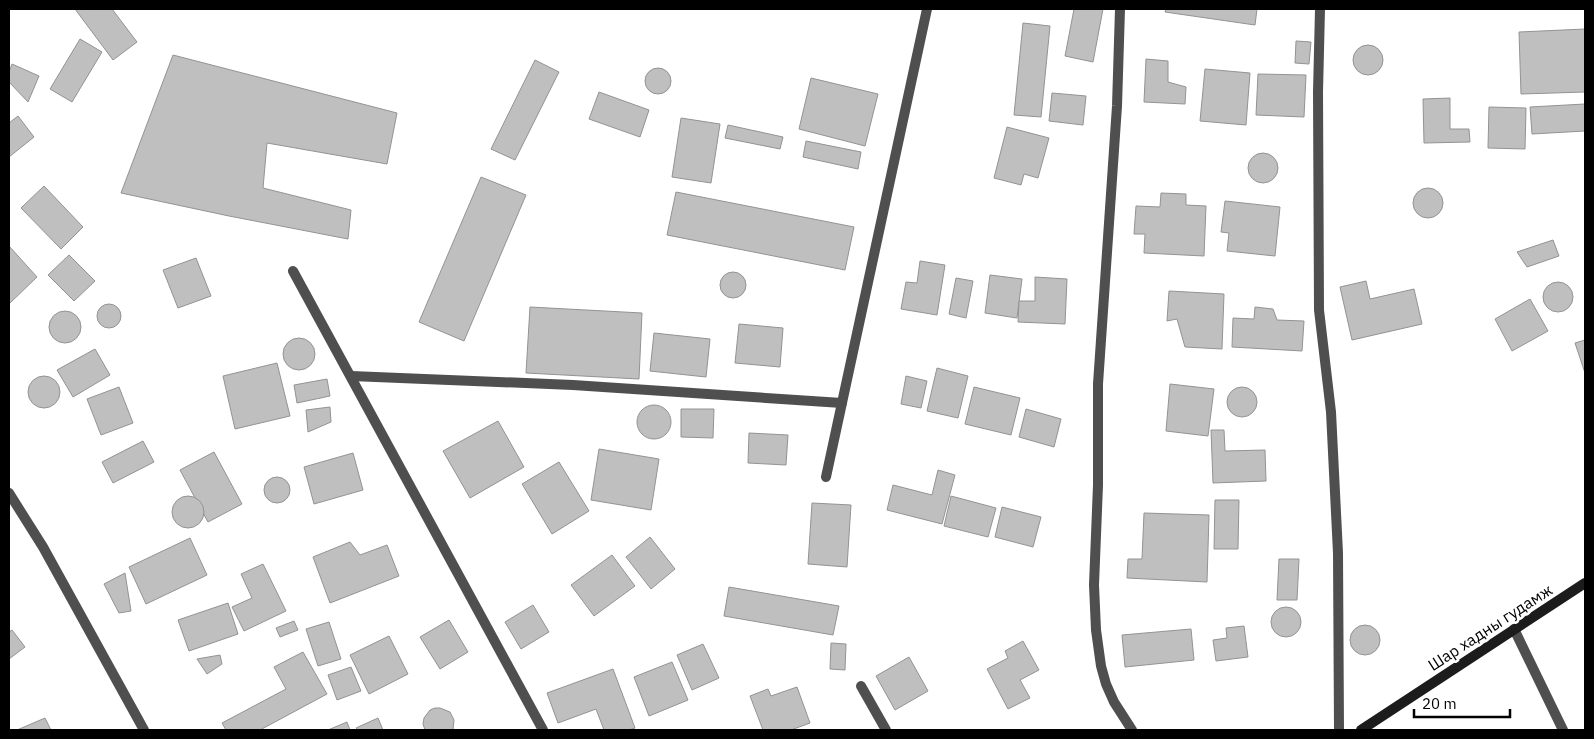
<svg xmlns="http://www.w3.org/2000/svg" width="1594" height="739" font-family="'IBM Plex Sans',sans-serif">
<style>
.building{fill:#bfbfbf;stroke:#939393}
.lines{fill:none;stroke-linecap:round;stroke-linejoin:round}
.street{stroke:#4f4f4f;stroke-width:10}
.secondary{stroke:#1c1c1c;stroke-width:10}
.labels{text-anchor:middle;stroke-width:5;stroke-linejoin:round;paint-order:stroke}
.street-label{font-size:16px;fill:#000;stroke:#fff}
</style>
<rect width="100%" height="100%" fill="#fff"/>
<g class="building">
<polygon points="75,9 112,9 137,42 113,60"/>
<polygon points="1074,9 1103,9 1093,62 1065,56"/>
<polygon points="1166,9 1257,9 1255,25 1165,12"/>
<polygon points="1023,23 1050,26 1041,117 1014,115"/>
<polygon points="1585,29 1585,92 1521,94 1519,32"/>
<polygon points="80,39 102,52 72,102 50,89"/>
<polygon points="1296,41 1311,42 1309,64 1295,63"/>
<circle cx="1368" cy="60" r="15"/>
<polygon points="173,55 397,113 387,164 267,143 263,188 351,210 348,239 229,216 121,193"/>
<polygon points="1146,59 1168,61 1168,82 1186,87 1185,104 1144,102"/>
<polygon points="535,60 559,72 515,160 491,149"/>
<polygon points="12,64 39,76 28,102 9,82 9,72"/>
<circle cx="658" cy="81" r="13"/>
<polygon points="1205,69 1250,73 1246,125 1200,121"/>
<polygon points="1258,74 1306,75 1304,117 1256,115"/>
<polygon points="811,78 878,94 865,146 799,129"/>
<polygon points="599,92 649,110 640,137 589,119"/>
<polygon points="1052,93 1086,96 1083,125 1049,121"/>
<polygon points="1450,98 1450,129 1469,129 1470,142 1424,143 1423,99"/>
<polygon points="1585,104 1585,131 1532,134 1530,107"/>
<polygon points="1489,107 1526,108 1525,149 1488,148"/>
<polygon points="18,116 34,137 9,157 9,123"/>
<polygon points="681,118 720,124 711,183 672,177"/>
<polygon points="728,125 783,137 780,149 725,138"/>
<polygon points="1007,127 1049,138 1038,178 1024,174 1021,185 994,178"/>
<polygon points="806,141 861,152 858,169 803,157"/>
<circle cx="1263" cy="168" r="15"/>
<polygon points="481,177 526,195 464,341 419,322"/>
<polygon points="44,186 83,227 61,249 21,208"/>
<circle cx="1428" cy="203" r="15"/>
<polygon points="676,192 854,227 845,270 667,235"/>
<polygon points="1161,193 1186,194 1186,205 1206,206 1204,256 1144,253 1145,234 1134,234 1136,206 1160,207"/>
<polygon points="1225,201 1280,207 1275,256 1227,251 1229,233 1221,232"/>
<polygon points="1553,240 1559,256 1527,267 1517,252"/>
<polygon points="9,246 37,277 10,303 9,301"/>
<polygon points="69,255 95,281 74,301 48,275"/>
<polygon points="196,258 211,296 178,308 163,270"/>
<polygon points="920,261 945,265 937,315 901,309 906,282 917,283"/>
<circle cx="733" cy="285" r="13"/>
<polygon points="990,275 1022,279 1017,318 985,313"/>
<polygon points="1035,277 1067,279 1065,324 1018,322 1019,301 1035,301"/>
<polygon points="956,278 973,281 966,318 949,314"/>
<polygon points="1366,281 1370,299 1414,289 1422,324 1352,340 1340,287"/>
<circle cx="1558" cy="297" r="15"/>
<polygon points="1169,291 1224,294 1222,349 1185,347 1177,319 1167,321"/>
<polygon points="1530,299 1548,331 1512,351 1495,319"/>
<circle cx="109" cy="316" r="12"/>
<polygon points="530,307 642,313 639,379 526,373"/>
<polygon points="1255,307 1273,309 1277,320 1304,321 1302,351 1232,347 1233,318 1254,319"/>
<circle cx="65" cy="327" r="16"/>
<polygon points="739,324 783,328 780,367 735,363"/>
<polygon points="654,333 710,339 706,377 650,371"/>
<circle cx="299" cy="354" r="16"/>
<polygon points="1585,340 1585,373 1575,343"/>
<polygon points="95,349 110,375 73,397 57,370"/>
<polygon points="277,363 290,416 235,429 223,376"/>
<polygon points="937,368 968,376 958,418 927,411"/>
<circle cx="44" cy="392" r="16"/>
<polygon points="906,376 927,381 921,408 901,404"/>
<polygon points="327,379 330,396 297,403 294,385"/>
<polygon points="1170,384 1214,389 1208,436 1166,431"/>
<circle cx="1242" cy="402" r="15"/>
<polygon points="119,387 133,423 101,435 87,399"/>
<polygon points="974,387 1020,398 1011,435 965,424"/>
<circle cx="654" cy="422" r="17"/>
<polygon points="330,407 331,422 308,432 306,410"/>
<polygon points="681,409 714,409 713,438 681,437"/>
<polygon points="1026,409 1061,419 1054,447 1019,437"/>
<polygon points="498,421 524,467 470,498 443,451"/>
<polygon points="1211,430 1224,430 1225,451 1265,450 1266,481 1213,483"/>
<polygon points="749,433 788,435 786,465 748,463"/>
<polygon points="143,441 154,462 113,483 102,462"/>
<polygon points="599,449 659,459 651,510 591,500"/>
<polygon points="214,452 242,504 208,522 180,470"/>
<polygon points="353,453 363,490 314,504 304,467"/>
<polygon points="559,462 589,511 552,534 522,484"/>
<polygon points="938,470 955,475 942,524 887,510 893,485 932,495"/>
<circle cx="277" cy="490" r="13"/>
<circle cx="188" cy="512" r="16"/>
<polygon points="951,496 996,508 988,537 944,526"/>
<polygon points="1215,500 1239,500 1238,549 1214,549"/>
<polygon points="812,503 851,505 847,567 808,564"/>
<polygon points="1002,507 1041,517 1033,547 995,537"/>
<polygon points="1144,513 1209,515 1207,582 1127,578 1128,559 1142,559"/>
<polygon points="650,537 675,569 651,589 626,557"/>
<polygon points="190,538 207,575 146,604 129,567"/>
<polygon points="350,542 360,555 387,545 399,576 330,603 313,557"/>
<polygon points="612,555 635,586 594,616 571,585"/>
<polygon points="1279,559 1299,559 1297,600 1277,600"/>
<polygon points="263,564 286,611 244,631 232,607 252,598 241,574"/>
<polygon points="125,573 131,611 119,613 104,584"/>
<polygon points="729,587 839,606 833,635 724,616"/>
<polygon points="228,603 238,634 189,651 178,620"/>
<polygon points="533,605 549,632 521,649 505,622"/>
<circle cx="1286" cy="622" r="15"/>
<polygon points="449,620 468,652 440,669 420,637"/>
<polygon points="294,621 298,630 280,637 276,628"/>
<polygon points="329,622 341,659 318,666 306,629"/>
<circle cx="1365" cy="640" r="15"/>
<polygon points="1244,626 1248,657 1216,661 1213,640 1227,638 1226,628"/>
<polygon points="1191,629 1194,660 1125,667 1122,635"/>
<polygon points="12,630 25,647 9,659 9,632"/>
<polygon points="389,636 408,674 369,694 350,655"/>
<polygon points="1023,641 1039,670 1020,680 1030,698 1008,709 987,669 1008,658 1005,651"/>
<polygon points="831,643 846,644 845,670 830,669"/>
<polygon points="703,644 719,678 692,690 677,655"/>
<polygon points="303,652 327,694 260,730 226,730 222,723 286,689 274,667"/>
<polygon points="220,655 222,664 207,674 197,659"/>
<polygon points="909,657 928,691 895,710 876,676"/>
<polygon points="672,662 688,700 649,716 634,677"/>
<polygon points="351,667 361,691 337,700 328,675"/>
<polygon points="613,669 635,728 629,730 604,730 596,709 558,723 547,693"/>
<polygon points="797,687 810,723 791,730 763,730 750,696 768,689 771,696"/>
<polygon points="435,708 440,708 450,712 454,720 453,730 425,730 423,724 424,718 430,710"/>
<polygon points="45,718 51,730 17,730"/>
<polygon points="378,718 383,730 358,730 356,728"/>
<polygon points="347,722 350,730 328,730"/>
</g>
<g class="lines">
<g class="street">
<polyline points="1120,9 1117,106 1098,384 1098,485 1094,585 1096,630 1101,666 1106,684 1114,702 1132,730"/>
<polyline points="1320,9 1318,92 1319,310 1331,412 1338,553 1339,730"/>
<polyline points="293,271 543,730"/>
<polyline points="351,376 573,385 842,403"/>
<polyline points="826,477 927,9"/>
<polyline points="9,493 43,547 144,730"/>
<polyline points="1514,629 1563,730"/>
<polyline points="861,686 886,730"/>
</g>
<polyline class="secondary" points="1361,730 1585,583"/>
</g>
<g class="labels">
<g class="street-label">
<text transform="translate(1490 627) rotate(-33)" y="6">Шар хадны гудамж</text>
</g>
</g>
<rect width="1594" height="739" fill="none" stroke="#000000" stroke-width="20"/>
<path d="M1414 709v8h96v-8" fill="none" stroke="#000000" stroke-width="2.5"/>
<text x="1422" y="709" font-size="15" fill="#000000" stroke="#ffffff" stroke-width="4" paint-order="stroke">20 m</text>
</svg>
